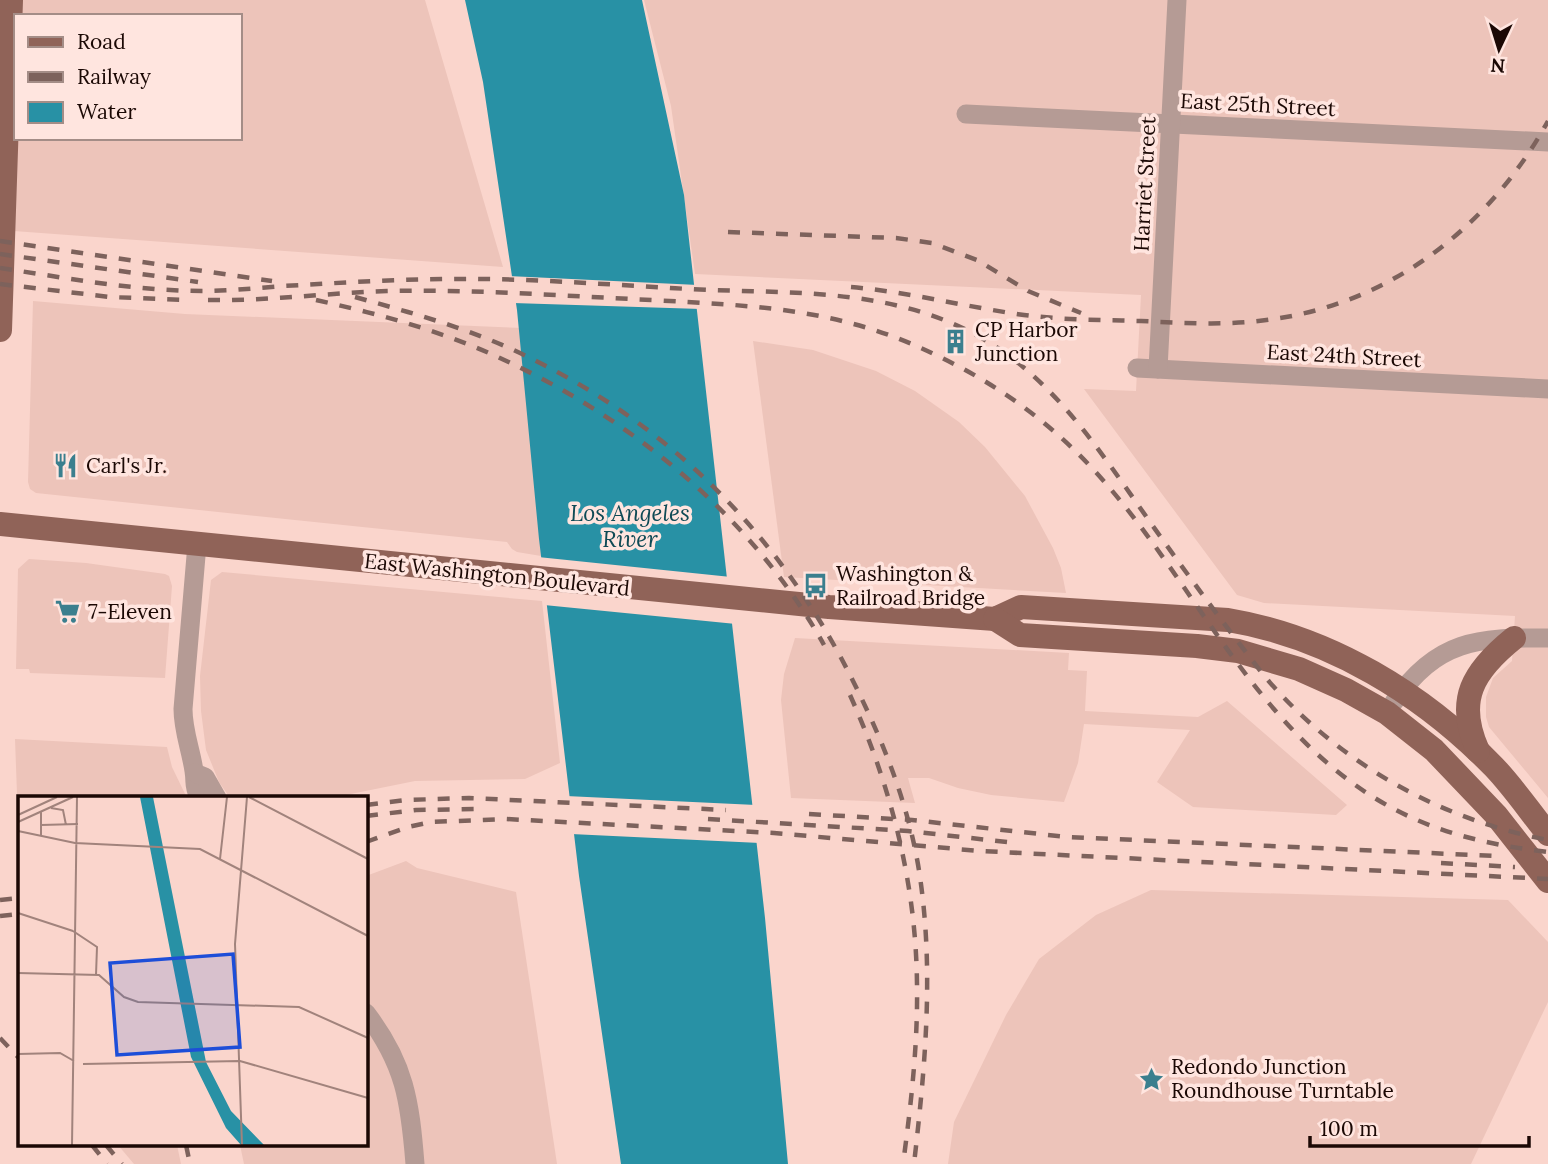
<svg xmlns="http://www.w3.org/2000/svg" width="1548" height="1164" font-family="Lora,serif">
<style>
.built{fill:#edc4ba;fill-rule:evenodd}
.water{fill:#2891a5}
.pier{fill:#fad5cc}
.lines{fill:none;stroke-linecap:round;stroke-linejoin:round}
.minor{stroke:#b59b95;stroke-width:19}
.major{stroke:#906358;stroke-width:24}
.rail{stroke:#7d625c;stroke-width:4.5;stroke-dasharray:12 12;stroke-linecap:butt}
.labels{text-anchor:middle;stroke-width:7;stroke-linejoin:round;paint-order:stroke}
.street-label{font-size:21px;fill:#1b0804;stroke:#ffe5df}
.poi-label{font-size:21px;fill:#1b0804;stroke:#ffe5df;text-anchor:start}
.water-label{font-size:23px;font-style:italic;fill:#0f4a55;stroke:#ffe5df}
.inset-road{fill:none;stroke:#a1837c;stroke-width:2}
.view{fill:#1d4ed8;fill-opacity:0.15;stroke:#1d4ed8;stroke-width:3.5}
.inset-edge{fill:none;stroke:#1b0804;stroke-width:3.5}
</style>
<rect width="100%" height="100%" fill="#fad5cc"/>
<g class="built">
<path d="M0 0H425L503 267 0 230ZM16 16H240V138H16Z"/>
<polygon points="644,0 1548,0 1548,798 1489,727 1486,717 1486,697 1493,678 1512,661 1515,616 1264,603 1237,595 1084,389 1136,391 1141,295 695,274 671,106"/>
<polygon points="33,301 185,314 523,328 541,556 517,552 512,549 507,542 36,493 30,489 28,482"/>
<polygon points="753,341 813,350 876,371 915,391 959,422 985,447 1025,496 1053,548 1061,568 1066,593 784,577"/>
<polygon points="29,559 86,563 165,574 169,576 172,586 165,678 30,673 29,669 16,669 18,569"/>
<polygon points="222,572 542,601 560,763 525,779 415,781 331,798 230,798 219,782 206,750 201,711 200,676 211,580"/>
<polygon points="795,638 1069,653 1068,670 1087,671 1085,711 1198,717 1227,701 1347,805 1336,815 1193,807 1157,782 1190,730 1084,724 1078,763 1064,802 991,795 958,788 929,778 908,778 915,803 791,798 781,700 784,674"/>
<polygon points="15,739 167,747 172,767 187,798 19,798 19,849"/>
<polygon points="406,861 417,868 516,892 557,1164 244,1164 240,1145 366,1145 366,876"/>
<polygon points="1151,890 1508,900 1548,942 1548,1002 1471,1164 948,1164 954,1122 1006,1015 1039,959 1096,915"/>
<polygon points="118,1145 177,1145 181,1164 134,1164"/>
</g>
<polygon class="water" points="465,0 642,0 684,195 765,918 788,1164 621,1164 579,876 539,539 517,310 483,82"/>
<g class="pier">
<polygon points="508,276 698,285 701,309 513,303"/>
<polygon points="538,557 731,577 736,624 544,605"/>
<polygon points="566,796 756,805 760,843 571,834"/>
</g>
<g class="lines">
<g class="minor">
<polyline points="966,114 1548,142"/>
<polyline points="1137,368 1548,389"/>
<polyline points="1158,369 1177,0"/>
<path d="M197 544 183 709C183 731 191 750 194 771 196 784 193 784 199 798"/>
<path d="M1394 702C1436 640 1478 637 1548 638"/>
<polyline points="195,773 205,777 217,798"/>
<path d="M366 1013C405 1064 410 1101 415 1164"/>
</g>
<g class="major">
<polyline points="0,330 11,0"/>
<path d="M0 524 829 607 995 619 1021 607 1228 620C1330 637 1423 694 1494 767 1514 788 1530 812 1548 834"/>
<polyline points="995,619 1020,635 1197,646 1238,651 1299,669 1346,690 1387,713 1434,750 1496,815 1548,881"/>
<path d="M1478 751C1455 700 1473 671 1514 638"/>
</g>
<g class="rail">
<polyline points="728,232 896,238 932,243 977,260 1028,291 1081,313"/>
<polyline points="0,241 272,281"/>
<polyline points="0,254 198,282"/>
<path d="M0 268C67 278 135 291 203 291 229 291 256 288 283 286 339 283 395 279 452 279 537 278 623 286 709 290 801 293 895 290 978 336 1047 374 1091 438 1136 502 1168 548 1201 593 1235 638 1248 654 1260 672 1274 687 1346 767 1443 820 1548 840"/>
<polyline points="0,284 110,297 184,300"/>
<path d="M851 287C909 292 966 307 1024 315 1063 320 1102 320 1141 321 1185 323 1230 326 1274 319 1393 302 1491 225 1548 121"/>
<path d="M355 297C416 314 478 331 534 360 676 430 783 540 853 681 884 743 910 808 920 877 934 973 925 1068 914 1164"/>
<path d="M208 300C268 301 327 293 387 291 475 289 564 296 652 300 758 306 842 308 940 357 996 384 1047 420 1090 466 1191 573 1248 721 1378 800 1431 832 1488 845 1548 852"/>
<path d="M316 300C375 313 434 329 489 353 625 413 751 514 824 645"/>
<path d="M850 695C891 786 916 883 917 984 918 1044 911 1105 903 1164"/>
<polyline points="366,805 406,800 469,798 726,810"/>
<polyline points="809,814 912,820 1067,837 1497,856"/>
<polyline points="366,816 416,810 481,809"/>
<polyline points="708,819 908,831 1015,843"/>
<polyline points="366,842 408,827 431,822 506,819 774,833 980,851 1548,879"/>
<polyline points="1441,863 1515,867"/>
<polyline points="0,900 19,898"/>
<polyline points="0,916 19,914"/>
<polyline points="0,1038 19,1058"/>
<polyline points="92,1145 107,1164"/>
<polyline points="106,1145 122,1164"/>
<polyline points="186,1145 190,1164"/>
</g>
</g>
<defs>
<symbol id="building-bare" viewBox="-9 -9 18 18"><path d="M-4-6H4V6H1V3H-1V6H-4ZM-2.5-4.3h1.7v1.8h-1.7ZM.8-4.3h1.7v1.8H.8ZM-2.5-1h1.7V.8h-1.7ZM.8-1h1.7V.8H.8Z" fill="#3b7f8e" stroke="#ffe5df" stroke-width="2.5" paint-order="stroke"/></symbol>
<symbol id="restaurant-bare" viewBox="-9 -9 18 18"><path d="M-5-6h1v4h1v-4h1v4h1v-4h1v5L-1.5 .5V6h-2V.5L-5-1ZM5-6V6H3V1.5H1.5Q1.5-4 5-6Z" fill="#3b7f8e" stroke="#ffe5df" stroke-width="2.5" paint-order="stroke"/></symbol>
<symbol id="bus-bare" viewBox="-9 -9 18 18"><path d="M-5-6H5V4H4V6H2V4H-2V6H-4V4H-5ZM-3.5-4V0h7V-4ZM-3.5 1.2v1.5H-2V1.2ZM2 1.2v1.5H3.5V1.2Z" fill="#3b7f8e" stroke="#ffe5df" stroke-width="2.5" paint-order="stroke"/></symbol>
<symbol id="supermarket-bare" viewBox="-9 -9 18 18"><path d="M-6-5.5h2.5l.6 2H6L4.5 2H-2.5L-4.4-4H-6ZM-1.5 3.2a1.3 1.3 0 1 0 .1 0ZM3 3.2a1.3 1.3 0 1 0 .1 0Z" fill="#3b7f8e" stroke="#ffe5df" stroke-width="2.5" paint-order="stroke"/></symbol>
<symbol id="sight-bare" viewBox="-9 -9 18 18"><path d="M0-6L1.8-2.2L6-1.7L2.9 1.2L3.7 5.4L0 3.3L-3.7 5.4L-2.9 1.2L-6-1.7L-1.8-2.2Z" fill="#3b7f8e" stroke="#ffe5df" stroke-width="2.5" paint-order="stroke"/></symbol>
</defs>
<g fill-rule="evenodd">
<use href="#building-bare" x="938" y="324" width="35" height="35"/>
<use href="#restaurant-bare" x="48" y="448" width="35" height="35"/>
<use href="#bus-bare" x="798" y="568" width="35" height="35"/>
<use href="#supermarket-bare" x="50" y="594" width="35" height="35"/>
<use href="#sight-bare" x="1134" y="1062" width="35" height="35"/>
</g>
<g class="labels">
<g class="street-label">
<text transform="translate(1258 105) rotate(3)" y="7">East 25th Street</text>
<text transform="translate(1145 184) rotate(-87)" y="7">Harriet Street</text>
<text transform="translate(1344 356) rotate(3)" y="7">East 24th Street</text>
<text transform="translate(497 575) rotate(6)" y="7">East Washington Boulevard</text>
</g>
<g class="poi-label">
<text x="975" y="337">CP Harbor<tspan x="975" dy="24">Junction</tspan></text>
<text x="86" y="473">Carl's Jr.</text>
<text x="836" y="581">Washington &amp;<tspan x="836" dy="24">Railroad Bridge</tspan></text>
<text x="88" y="619">7-Eleven</text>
<text x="1171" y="1074">Redondo Junction<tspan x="1171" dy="24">Roundhouse Turntable</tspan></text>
</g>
<g class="water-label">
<text x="630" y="521">Los Angeles<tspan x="630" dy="26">River</tspan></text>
</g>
</g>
<g transform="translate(18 796)">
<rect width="350" height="350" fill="#fad5cc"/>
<path d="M122 1H135L188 266 213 315 246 349H223L208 332 173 261Z" fill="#2891a5"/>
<path class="inset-road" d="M231 1 350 63M33 12 45 14 48 29M0 19 39 1M0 26 55 1M23 29 60 28M0 35 57 47 182 53 350 140M23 39V16M202 63 209 1M0 117 55 135M55 135 79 151 78 179M0 177 81 179 106 201 120 206 281 211 350 242M0 258 42 257 56 265M65 268 222 265 350 302M54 349 59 1M224 349 217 148 229 1"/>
<path class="view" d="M215 158 222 251 99 259 92 167Z"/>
<rect width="350" height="350" class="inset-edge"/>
</g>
<rect x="14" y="14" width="228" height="126" fill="#ffe5df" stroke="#a48d87" stroke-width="2"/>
<rect x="28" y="37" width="35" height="10" fill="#906358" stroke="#a48d87" stroke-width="2"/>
<text x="77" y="49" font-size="21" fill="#1b0804">Road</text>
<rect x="28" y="72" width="35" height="10" fill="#7d625c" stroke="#a48d87" stroke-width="2"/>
<text x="77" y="84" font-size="21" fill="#1b0804">Railway</text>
<rect x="28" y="102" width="35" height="21" fill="#2891a5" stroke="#a48d87" stroke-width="2"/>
<text x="77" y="119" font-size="21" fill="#1b0804">Water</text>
<g transform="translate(1499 49) rotate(184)" stroke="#ffe5df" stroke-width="5" paint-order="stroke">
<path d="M0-5L12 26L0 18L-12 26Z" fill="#1b0804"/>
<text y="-10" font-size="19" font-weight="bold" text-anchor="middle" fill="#1b0804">N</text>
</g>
<path d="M1310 1136v10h219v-10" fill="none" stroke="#1b0804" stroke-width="3.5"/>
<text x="1320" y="1136" font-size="21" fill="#1b0804" stroke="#ffe5df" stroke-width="5" paint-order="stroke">100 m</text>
</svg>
